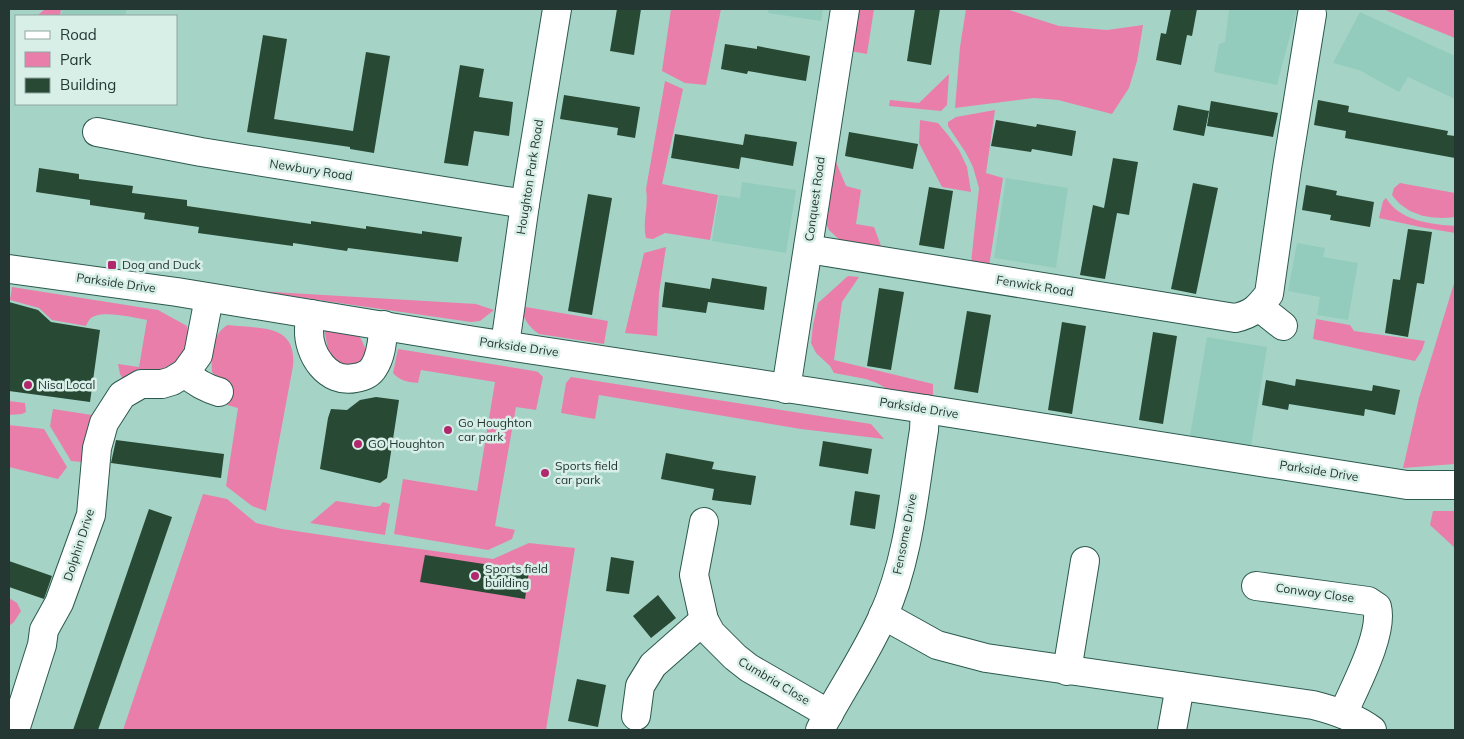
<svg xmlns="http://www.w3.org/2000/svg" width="1464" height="739" font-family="Mulish,sans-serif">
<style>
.built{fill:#93ccbc}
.green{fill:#ea7eaa}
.building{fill:#284934}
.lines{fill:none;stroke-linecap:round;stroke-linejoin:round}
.minor-casing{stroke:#2c594d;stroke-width:30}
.minor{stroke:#fff;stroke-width:28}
.poi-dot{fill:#b0296d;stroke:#d8efe8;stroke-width:2}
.labels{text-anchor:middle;stroke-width:5;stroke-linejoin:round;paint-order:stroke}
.street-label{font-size:12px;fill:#243732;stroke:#d8efe8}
.poi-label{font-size:12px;fill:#243732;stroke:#d8efe8;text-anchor:start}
</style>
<rect width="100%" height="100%" fill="#a5d4c7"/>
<g class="built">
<polygon points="62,9 127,9 125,16 61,16"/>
<polygon points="769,9 823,9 821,21 768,13"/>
<polygon points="1229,9 1297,9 1277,85 1214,72 1219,44 1225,42"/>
<polygon points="1360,12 1455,56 1455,99 1408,77 1399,92 1359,70 1333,63"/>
<polygon points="1006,178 1068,188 1056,268 994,258"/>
<polygon points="742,182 796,190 786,253 712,241 719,195 740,198"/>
<polygon points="1297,243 1325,248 1323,257 1358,263 1348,320 1317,315 1320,297 1288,291"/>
<polygon points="1207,337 1267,347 1251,446 1190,436"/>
</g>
<g class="green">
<polygon points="45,9 61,9 60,16 37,16"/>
<polygon points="671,9 721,9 706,85 685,83 662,71"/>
<polygon points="857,9 874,9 867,54 850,51"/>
<polygon points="966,9 1006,9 1059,26 1107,30 1143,25 1137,61 1129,88 1112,114 1058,100 1034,98 955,108 960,47"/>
<polygon points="1383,9 1455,9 1455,38"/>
<polygon points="949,74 947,105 941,111 889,106 890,100 919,103"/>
<path d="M665 81 683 89 662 184 718 195 710 240 665 233 653 239 646 238C642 222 649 206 646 189Z"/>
<polygon points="995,110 986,173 1003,178 989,266 971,263 979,188 973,167 966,153 948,126 948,122 956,117"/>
<polygon points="920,120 938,123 948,135 959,150 967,167 971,192 942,187 919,143"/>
<polygon points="836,162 846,186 861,190 856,224 874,227 881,246 878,249 844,244 829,230 826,224 826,212"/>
<path d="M1400 183 1455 193V217C1432 220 1407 216 1392 195L1394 188Z"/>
<path d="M1386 198C1400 221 1430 224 1455 226V233L1420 227 1379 218 1383 201Z"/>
<polygon points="666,247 659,293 657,336 625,333 644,253"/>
<polygon points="848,276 859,277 842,302 834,360 933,384 933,396 889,390 877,383 866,379 834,373 830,366 816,353 811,343 813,325 818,303"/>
<polygon points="1455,280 1455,464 1403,468 1419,398"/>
<path d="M12 287 158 310 187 326C196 367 153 371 124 381L120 374 118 364 139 367 147 320C134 318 100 309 90 319 88 321 87 324 86 326L52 320 39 308 10 300Z"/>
<polygon points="256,291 476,304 494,310 480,321 471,322"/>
<path d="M520 306 608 321 604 344 539 334C528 327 524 318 520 306Z"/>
<polygon points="1316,319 1350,325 1354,331 1425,341 1422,350 1415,361 1313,339"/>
<path d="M228 325C260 329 297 323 293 366L266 511 252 506 226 486 238 408 227 405 228 385 226 379 216 377 212 372C211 356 212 333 228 325Z"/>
<path d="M324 328 358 334C372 356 368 367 341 369L329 355Z"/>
<path d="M398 349 534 371 538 372 543 377 536 410 516 407 495 526 515 530 512 539 488 550 394 534 403 479 477 491 495 382 421 370 418 383C408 382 400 381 393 373Z"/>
<polygon points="571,377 871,424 884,439 801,429 599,395 595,419 561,413 566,383"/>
<polygon points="9,401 25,403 26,412 22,414 9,415"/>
<polygon points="53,409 92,415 82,462 71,461 50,426"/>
<polygon points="9,425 44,429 67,467 58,479 9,467"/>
<polygon points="203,494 227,499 256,523 282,529 383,544 493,559 529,543 575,548 546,730 123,730"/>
<polygon points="336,501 375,507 380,506 383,502 390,504 385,535 310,523"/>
<polygon points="1433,511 1455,511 1455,548 1430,525"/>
<polygon points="9,598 17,603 21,611 14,622 9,626"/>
</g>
<g class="building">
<polygon points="617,9 641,9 634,55 610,51"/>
<polygon points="915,9 940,9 931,65 907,61"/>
<polygon points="1171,9 1197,9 1192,36 1187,35 1181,65 1156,60 1161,33 1166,34"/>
<polygon points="263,35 287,39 274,119 353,131 366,52 390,56 374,153 350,149 350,147 247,132"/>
<polygon points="725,44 757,49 757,46 810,56 806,81 748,71 747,74 721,69"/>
<polygon points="460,65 484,69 479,97 513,102 509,136 474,131 468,166 444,163"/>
<polygon points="564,95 640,107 635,138 617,135 618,128 560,119"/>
<polygon points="1318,100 1349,106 1348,112 1448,131 1447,135 1455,136 1455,158 1345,138 1346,131 1314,125"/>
<polygon points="1211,101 1278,113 1273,137 1207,126"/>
<polygon points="1178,105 1209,111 1204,136 1173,130"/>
<polygon points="996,120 1036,127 1037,124 1076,131 1072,156 1032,149 1031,152 991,146"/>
<polygon points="849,132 918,144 913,169 845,156"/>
<polygon points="675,134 743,145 745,134 797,142 793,166 741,157 743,145 739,169 671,158"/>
<polygon points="1113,158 1138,162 1129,215 1117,213 1105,279 1080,275 1093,205 1104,208"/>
<polygon points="39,168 79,174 79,179 133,186 132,193 187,200 187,206 311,224 311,221 366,229 366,226 422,234 422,231 462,237 458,262 348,248 347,251 293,243 293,246 198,233 199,227 144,219 145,213 90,205 90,200 36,192"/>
<polygon points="1193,183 1218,188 1196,294 1171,289"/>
<polygon points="1306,185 1337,191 1336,195 1374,202 1370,227 1330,220 1331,215 1302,210"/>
<polygon points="929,187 953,191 944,249 919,245"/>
<polygon points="588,194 612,198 592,315 568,311"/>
<polygon points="1408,229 1432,232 1424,284 1417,283 1408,337 1385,333 1393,279 1400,280"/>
<polygon points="712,278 767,287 764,310 708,302 706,313 662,307 665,282 710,289"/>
<polygon points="879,288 904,292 891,370 867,366"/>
<polygon points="9,302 38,310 51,322 100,330 90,402 9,391"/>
<polygon points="967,311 991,315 978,393 954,389"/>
<polygon points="1062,322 1086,326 1072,414 1048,410"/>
<polygon points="1153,332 1177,336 1163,424 1139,420"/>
<polygon points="1296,379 1372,391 1373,385 1400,390 1395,415 1365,409 1364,416 1289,404 1288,410 1262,405 1266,380 1295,386"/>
<polygon points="376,397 399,400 387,478 380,483 320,469 328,418 331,409 347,410 360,400"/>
<polygon points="116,440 224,454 221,478 111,463"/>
<polygon points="823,441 872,449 868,474 819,466"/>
<polygon points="666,453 714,462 712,469 756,476 751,505 712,500 714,489 661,479"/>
<polygon points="855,491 880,495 875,529 850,525"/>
<polygon points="149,509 172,517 136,622 98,730 73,730"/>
<polygon points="425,555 529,571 525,599 420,582"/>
<polygon points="611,557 634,561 629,594 606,591"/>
<polygon points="9,561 52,576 44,599 9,587"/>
<polygon points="658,595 676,618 651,638 633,616"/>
<polygon points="577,679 606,685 598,727 568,721"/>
</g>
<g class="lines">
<defs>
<g id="minor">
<polyline points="97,132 201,152 525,204"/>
<path d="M808 249 1235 318C1253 314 1258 308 1269 294L1287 168 1312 14"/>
<polyline points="9,269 177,292 475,341 925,409 1407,485 1455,485"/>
<polyline points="1259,307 1283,326"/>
<path d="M311 314C310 319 309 324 309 329 308 355 328 384 355 378 363 377 370 374 374 367 382 355 382 339 384 325"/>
<polyline points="505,345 525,204 557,9"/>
<path d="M185 373C196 383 205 388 219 392"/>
<polyline points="786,389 845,9"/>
<polyline points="704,522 694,575 704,620 711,633 735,657 749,668 829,714"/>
<path d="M1256 586 1368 601 1377 607C1384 634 1354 688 1343 714"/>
<path d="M883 615 937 645 986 658 1313 705C1333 710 1355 717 1372 730"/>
<polyline points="1067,671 1085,561"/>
<polyline points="636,716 640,686 653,665 704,620"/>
<polyline points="15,730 42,645 44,630 59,603 91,515 97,448 104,423 122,395 141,384 162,384 172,381 185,373 198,355 209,298"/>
<path d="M820 730C840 692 865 656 883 616 909 559 914 492 924 430L925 409"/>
<polyline points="1172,730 1180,686"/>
</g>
</defs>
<use href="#minor" class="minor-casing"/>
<use href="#minor" class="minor"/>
</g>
<g class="poi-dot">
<rect x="107" y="260" width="10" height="10" rx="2.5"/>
<circle cx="28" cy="385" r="5"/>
<circle cx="448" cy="430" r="5"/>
<circle cx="358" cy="444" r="5"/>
<circle cx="545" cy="473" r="5"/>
<circle cx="475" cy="576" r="5"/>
</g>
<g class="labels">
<g class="street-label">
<text transform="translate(311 170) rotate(9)" y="4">Newbury Road</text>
<text transform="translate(530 177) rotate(-81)" y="4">Houghton Park Road</text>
<text transform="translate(815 199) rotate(-82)" y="4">Conquest Road</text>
<text transform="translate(116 283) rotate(8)" y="4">Parkside Drive</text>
<text transform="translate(1035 286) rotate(9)" y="4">Fenwick Road</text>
<text transform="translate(519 347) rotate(8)" y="4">Parkside Drive</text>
<text transform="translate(919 408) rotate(9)" y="4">Parkside Drive</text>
<text transform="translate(1319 471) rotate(9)" y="4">Parkside Drive</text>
<text transform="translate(905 534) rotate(-79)" y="4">Fensome Drive</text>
<text transform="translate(79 545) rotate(-72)" y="4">Dolphin Drive</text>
<text transform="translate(1315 593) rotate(8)" y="4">Conway Close</text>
<text transform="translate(774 681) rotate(31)" y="4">Cumbria Close</text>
</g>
<g class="poi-label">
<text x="122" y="269">Dog and Duck</text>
<text x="38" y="389">Nisa Local</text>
<text x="458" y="427">Go Houghton<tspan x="458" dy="14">car park</tspan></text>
<text x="368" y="448">GO Houghton</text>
<text x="555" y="470">Sports field<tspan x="555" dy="14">car park</tspan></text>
<text x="485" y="573">Sports field<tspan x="485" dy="14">building</tspan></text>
</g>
</g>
<rect width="1464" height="739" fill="none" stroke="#243732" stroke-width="20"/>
<rect x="15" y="15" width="162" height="90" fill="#d8efe8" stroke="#90a59f"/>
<rect x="25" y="31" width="25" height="8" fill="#ffffff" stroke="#90a59f"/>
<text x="60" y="40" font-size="15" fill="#243732">Road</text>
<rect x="25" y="52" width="25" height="15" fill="#ea7eaa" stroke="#90a59f"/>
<text x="60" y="65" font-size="15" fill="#243732">Park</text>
<rect x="25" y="78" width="25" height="15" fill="#284934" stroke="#90a59f"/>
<text x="60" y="90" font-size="15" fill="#243732">Building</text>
</svg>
